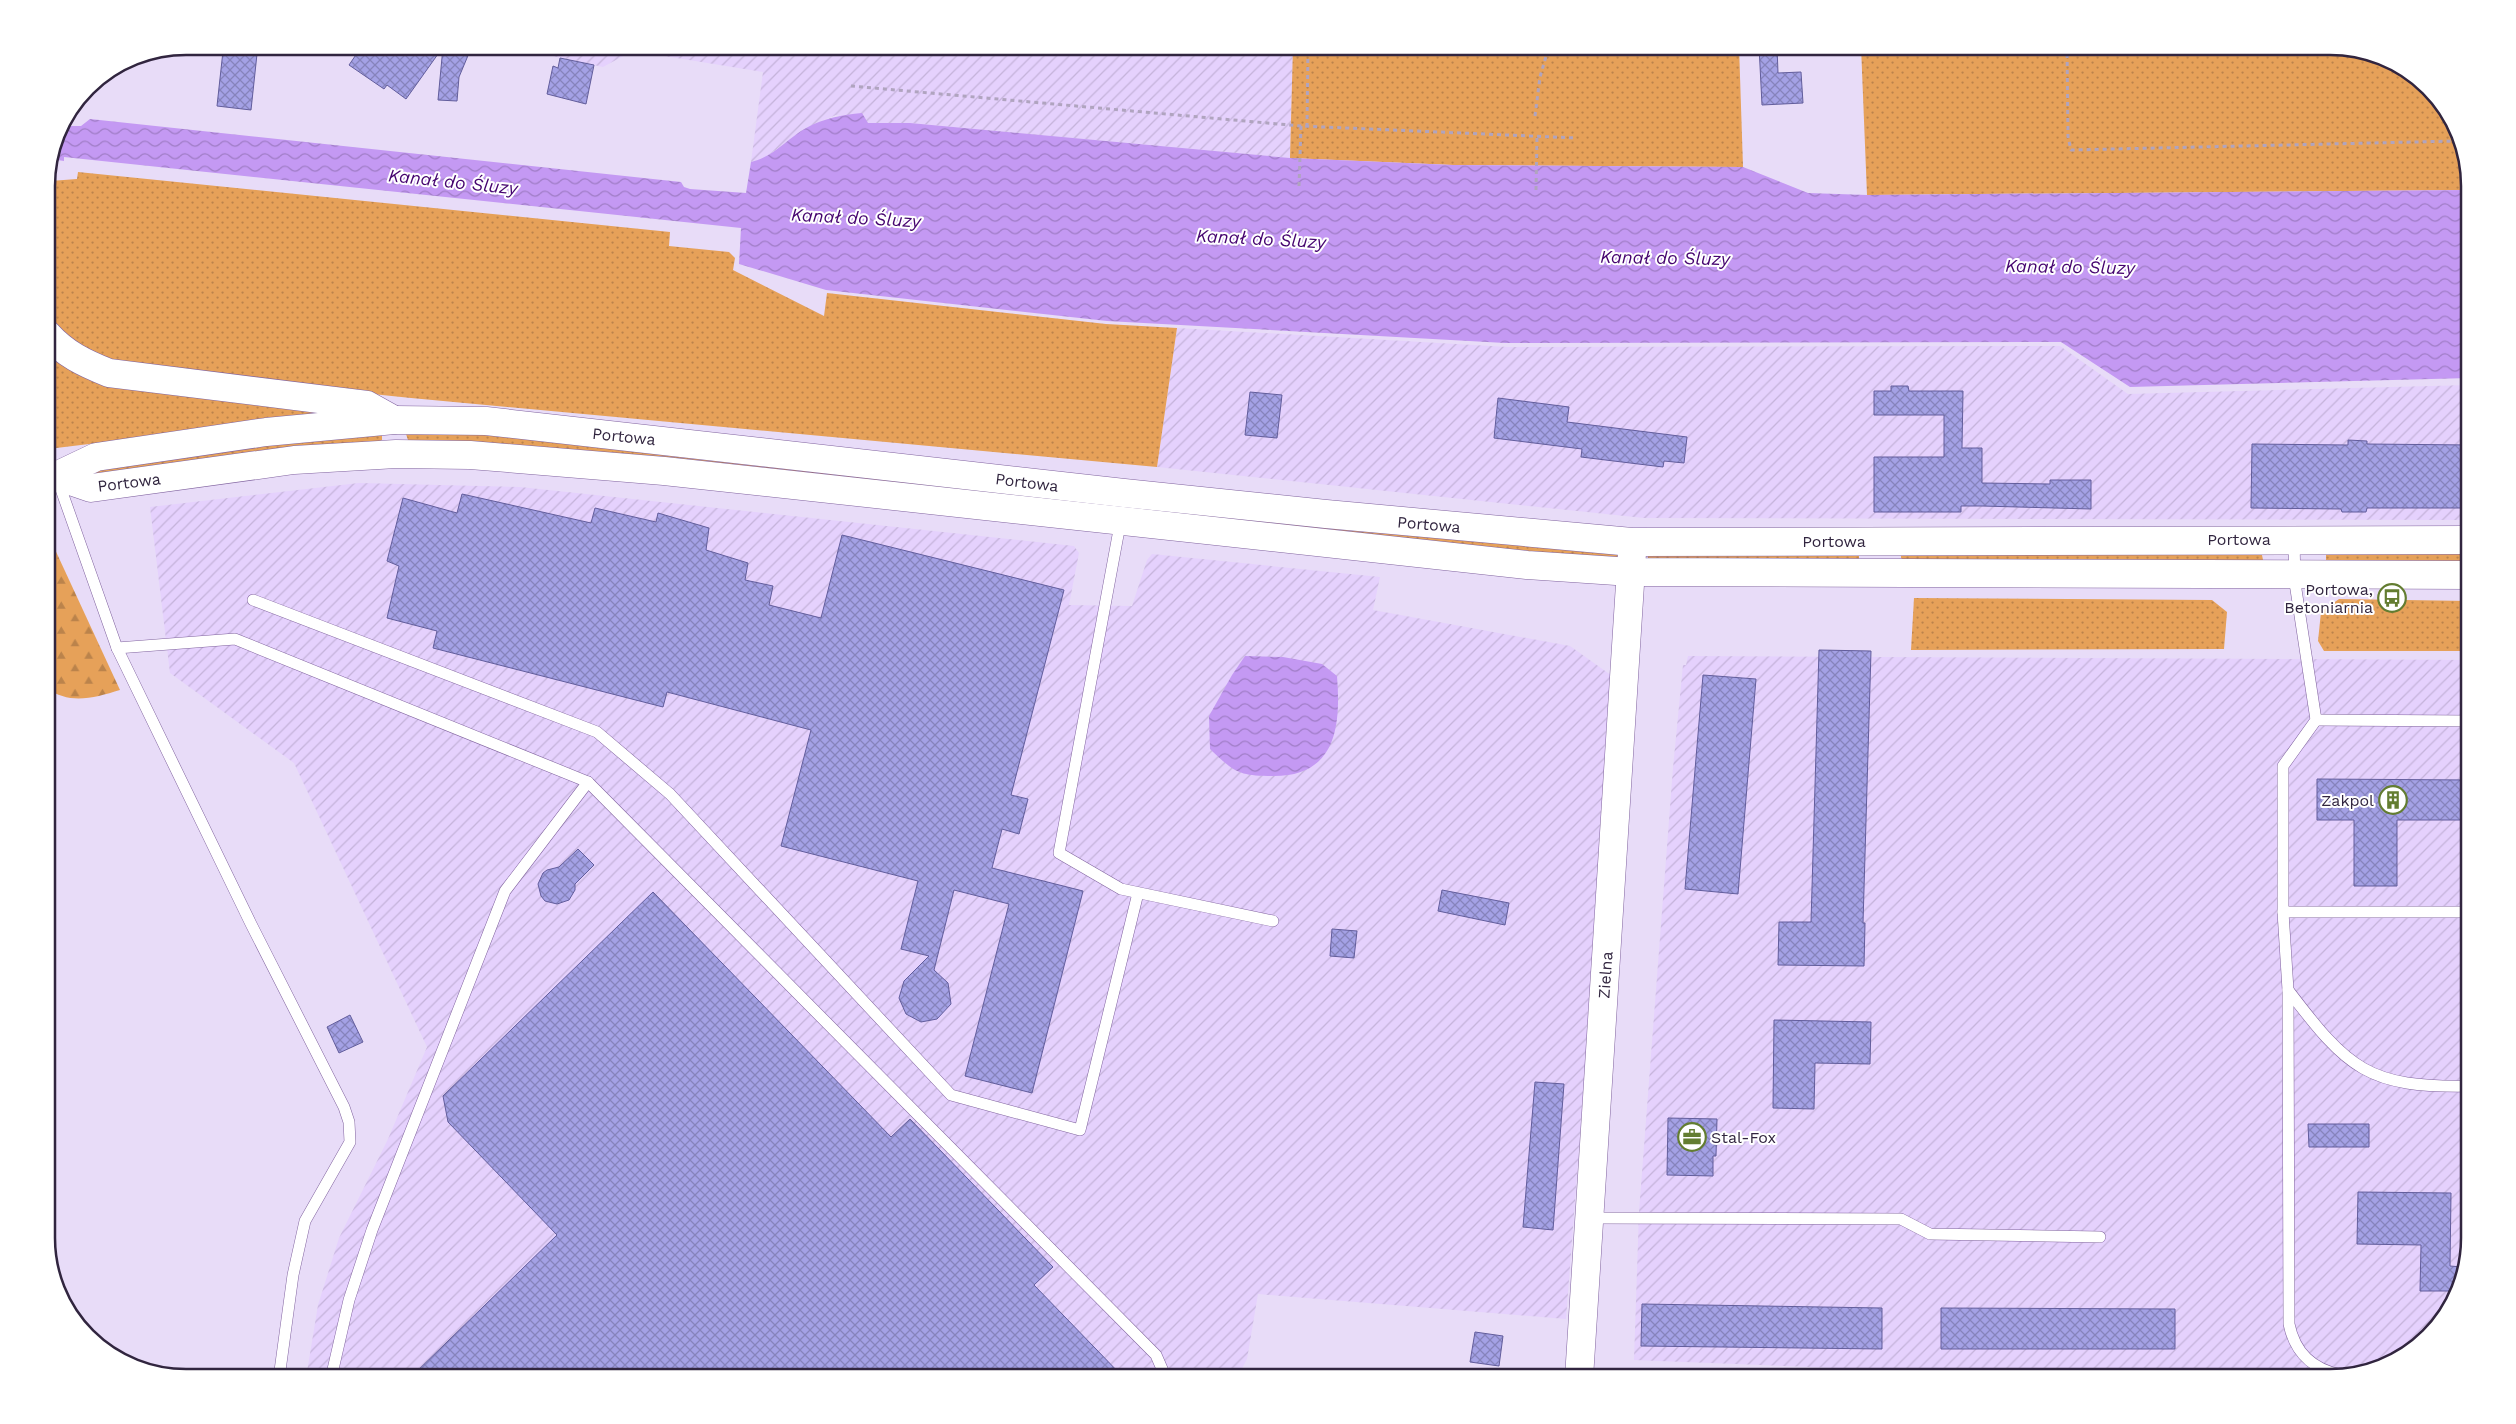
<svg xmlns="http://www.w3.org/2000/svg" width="2516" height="1424" font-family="'Work Sans',sans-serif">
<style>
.industrial{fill:url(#industrial-furrows)}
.grass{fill:url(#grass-dots)}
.forest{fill:url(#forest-firs)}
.water{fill:url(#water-waves)}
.building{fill:url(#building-cross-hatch);stroke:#625d9c}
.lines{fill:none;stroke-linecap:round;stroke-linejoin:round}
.lane-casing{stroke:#80639f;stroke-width:12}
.secondary-casing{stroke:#80639f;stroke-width:29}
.path{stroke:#b0a4bf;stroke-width:3;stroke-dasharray:4 4;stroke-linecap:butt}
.lane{stroke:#fff;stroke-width:11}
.secondary{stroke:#fff;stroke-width:28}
.labels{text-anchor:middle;stroke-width:4;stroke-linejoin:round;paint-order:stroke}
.street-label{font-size:16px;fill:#31253f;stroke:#fff}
.poi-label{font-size:16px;fill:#31253f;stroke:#fff;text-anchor:end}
.water-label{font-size:18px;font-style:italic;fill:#45046f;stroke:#fff}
.rim{fill:none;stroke:#31253f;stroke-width:2.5}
</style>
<defs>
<pattern id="industrial-furrows" width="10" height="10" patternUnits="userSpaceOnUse" patternTransform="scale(1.25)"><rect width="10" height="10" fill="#e5d1fd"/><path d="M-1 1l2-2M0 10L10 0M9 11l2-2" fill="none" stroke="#c5b3da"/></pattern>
<pattern id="grass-dots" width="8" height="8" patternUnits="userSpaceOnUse" patternTransform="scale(1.25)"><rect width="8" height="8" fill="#e6a159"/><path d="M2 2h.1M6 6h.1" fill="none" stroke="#bb834b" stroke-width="1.8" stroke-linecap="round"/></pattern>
<pattern id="forest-firs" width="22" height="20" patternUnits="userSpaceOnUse" patternTransform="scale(1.25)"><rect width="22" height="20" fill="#e6a159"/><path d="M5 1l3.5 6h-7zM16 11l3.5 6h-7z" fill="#bb834b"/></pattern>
<pattern id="water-waves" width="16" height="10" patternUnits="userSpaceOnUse" patternTransform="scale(1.25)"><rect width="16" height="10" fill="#c499f3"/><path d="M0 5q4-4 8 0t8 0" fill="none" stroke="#a07dc6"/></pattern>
<pattern id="building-cross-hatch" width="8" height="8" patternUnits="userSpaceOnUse" patternTransform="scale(1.25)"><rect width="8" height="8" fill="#a4a1e5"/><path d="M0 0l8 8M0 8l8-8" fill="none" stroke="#8683bb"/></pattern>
</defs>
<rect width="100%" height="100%" fill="#e8dcf8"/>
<g class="industrial">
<polygon points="507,46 1293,46 1290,158 910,123 868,123 836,115 807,127 763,159 751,162 763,72 646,53 627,54 603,67"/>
<polygon points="1177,328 1508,347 2060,346 2128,394 2470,385 2470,520 1644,518 1157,467"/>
<polygon points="359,483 520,487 1074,546 1079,553 1069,605 1132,606 1147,560 1152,554 1380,577 1373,610 1570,646 1615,678 1566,1319 1258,1294 1247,1359 1237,1378 306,1378 318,1305 339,1238 388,1139 427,1047 294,763 170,673 150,507"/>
<polygon points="1688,656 2470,660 2470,1238 2451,1307 2400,1359 2330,1378 2087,1378 1634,1360 1639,1212 1673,768 1683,665 1686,665"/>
</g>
<g class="grass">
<polygon points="1293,46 1739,46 1743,167 1453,165 1290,158"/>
<polygon points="1861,46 2330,46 2399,65 2446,109 2469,178 2469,190 1867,195"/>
<polygon points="78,172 670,232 669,246 729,252 735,258 733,270 824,316 827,293 1106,324 1177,328 1157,467 411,398 121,368 58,334 47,312 47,215 50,181 77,179"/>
<polygon points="47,347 345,413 48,449"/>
<polygon points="453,430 1098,500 1098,506 414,443 408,440 406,434 414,431"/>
<polygon points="382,434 382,440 373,445 91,476 96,466 253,442"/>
<polygon points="1163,506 1622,553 1615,561 1162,512"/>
<polygon points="1852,550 1859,555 1859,560 1654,562 1648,558 1647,553"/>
<polygon points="2250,551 2262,555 2263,560 2250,564 1907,563 1901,558 1901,553"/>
<polygon points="2332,551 2470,552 2470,564 2332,564 2326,560 2326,554"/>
<polygon points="1914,598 2212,600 2227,612 2224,649 1911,650"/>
<polygon points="2339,599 2470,601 2470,651 2324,651 2318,641 2321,612"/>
</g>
<path class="forest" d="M47 537 52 543 120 690C94 698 69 705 47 688Z"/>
<g class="water">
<path d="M862 113 868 123H910L1290 158 1453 165 1743 167 1808 193 1867 195 2469 190 2470 378 2130 387 2061 342 1505 343 1107 321 826 290 739 264 741 228 64 157V161L51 159 57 133 64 123H67L69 126H81L90 119 681 182 684 187 690 189 746 193 751 162C773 157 787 139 806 128 824 118 842 115 862 113Z"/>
<path d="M1245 656 1283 657 1322 664 1337 676C1341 726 1336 776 1274 776 1239 776 1235 773 1210 749L1209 716 1232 675Z"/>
</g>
<g class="building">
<polygon points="362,46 472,46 459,77 457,101 438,100 443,47 406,99 387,85 384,89 349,65"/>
<polygon points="1759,46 1777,46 1778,73 1801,72 1803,103 1762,105"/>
<polygon points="223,51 257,54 251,110 217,106"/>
<polygon points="560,58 594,65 586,104 547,94 553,66 558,68"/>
<polygon points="1891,386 1908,386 1909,391 1963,391 1962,448 1982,448 1982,483 2050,484 2050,480 2091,480 2091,509 1982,506 1961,506 1961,512 1874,512 1874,457 1944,457 1944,415 1874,415 1874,391 1891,391"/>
<polygon points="1250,392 1282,395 1277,438 1245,435"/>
<polygon points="1498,398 1569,407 1567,422 1687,437 1684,463 1664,461 1663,467 1581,457 1582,449 1494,438"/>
<polygon points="2348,440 2367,441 2367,444 2470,445 2470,508 2367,508 2366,512 2342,512 2341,509 2251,508 2252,444 2348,445"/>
<polygon points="462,494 591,523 595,508 656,522 658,513 709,528 706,550 748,563 745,580 773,586 769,605 821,618 842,535 1064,590 1011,795 1028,799 1019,834 1002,829 992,868 1083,891 1032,1093 965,1076 1009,904 954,890 934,970 948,983 951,1004 937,1019 921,1022 906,1014 899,998 904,981 929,956 901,949 918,881 781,846 811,730 667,692 663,707 433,648 437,631 387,618 399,566 387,561 403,498 457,513"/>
<polygon points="1819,650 1871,651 1863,923 1865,923 1864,966 1778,965 1779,922 1811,922"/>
<polygon points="1703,675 1756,679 1738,894 1685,889"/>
<polygon points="2317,779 2470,780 2470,820 2397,820 2397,886 2354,886 2354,820 2317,820"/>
<polygon points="578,849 594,865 575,884 575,890 569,900 557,904 545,901 541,896 538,884 543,873 547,870 559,867"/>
<polygon points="1442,890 1509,903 1505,925 1438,911"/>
<polygon points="653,892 891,1137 910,1119 1053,1267 1034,1285 1124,1378 410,1378 557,1235 448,1122 443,1096"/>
<polygon points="1332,929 1357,931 1354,958 1330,956"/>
<polygon points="350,1015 363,1042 339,1053 327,1027"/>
<polygon points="1774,1020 1871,1022 1870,1064 1815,1063 1814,1109 1773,1108"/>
<polygon points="1535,1082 1564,1084 1553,1230 1523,1227"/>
<polygon points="1668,1118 1717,1119 1716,1156 1713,1156 1713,1176 1667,1175"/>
<polygon points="2308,1124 2369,1124 2369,1147 2309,1147"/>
<polygon points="2358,1192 2451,1193 2450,1266 2462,1267 2456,1291 2420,1291 2421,1245 2357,1244"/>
<polygon points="1642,1304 1882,1308 1882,1349 1641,1346"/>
<polygon points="1941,1308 2175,1309 2175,1349 1941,1349"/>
<polygon points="1475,1332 1503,1336 1499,1366 1470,1362"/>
</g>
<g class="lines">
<defs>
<g id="lane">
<polyline points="57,478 117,648 251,924 344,1107 349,1122 350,1142 305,1221 293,1275 279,1378"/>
<polyline points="1121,519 1059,853 1121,889 1273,921"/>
<path d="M2294 540 2295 583 2316 720 2283 766V912L2288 990 2289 1324C2295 1353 2312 1369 2341 1375"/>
<polyline points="253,600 597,732 670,794 951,1095 1080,1130 1138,893"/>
<polyline points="117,648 235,639 588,782 1156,1355 1166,1378"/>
<polyline points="2316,720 2470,721"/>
<polyline points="2283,912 2470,912"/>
<path d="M2288 990C2348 1069 2368 1088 2470 1086"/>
<polyline points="1590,1218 1901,1219 1930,1234 2100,1237"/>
<polyline points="331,1378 349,1300 372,1230 505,891 588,782"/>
</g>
<g id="secondary">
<path d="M47 334C65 354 84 363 109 373L367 405 394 420"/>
<polyline points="47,476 56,476 91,488 294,460 396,454 470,455 664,471 1527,565 1631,572 2470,575"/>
<polyline points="56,476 96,457 266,432 394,420 486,421 1124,493 1326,514 1632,542 2470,540"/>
<polyline points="1579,1378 1632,553"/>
</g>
</defs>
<use href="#lane" class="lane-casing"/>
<use href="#secondary" class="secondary-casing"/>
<g class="path">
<polyline points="2067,46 2068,137 2071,150 2457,141"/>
<polyline points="851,86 1301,126 1576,138"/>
<polyline points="1535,116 1540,77 1549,46"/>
<polyline points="1307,127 1308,46"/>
<polyline points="1299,186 1301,126"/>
<polyline points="1536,190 1537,136"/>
</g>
<use href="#lane" class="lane"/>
<use href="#secondary" class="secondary"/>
</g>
<defs>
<symbol id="bus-ring" viewBox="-11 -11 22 22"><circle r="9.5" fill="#fff" stroke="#637d31" stroke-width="1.5"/><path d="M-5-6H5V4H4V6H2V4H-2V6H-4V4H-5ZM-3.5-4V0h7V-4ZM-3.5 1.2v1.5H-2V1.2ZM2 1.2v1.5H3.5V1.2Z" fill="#637d31"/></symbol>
<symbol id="building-ring" viewBox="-11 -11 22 22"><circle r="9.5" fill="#fff" stroke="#637d31" stroke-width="1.5"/><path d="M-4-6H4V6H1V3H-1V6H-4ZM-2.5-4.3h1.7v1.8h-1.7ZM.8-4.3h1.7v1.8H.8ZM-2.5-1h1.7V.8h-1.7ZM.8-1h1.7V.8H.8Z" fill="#637d31"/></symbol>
<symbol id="office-ring" viewBox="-11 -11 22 22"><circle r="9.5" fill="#fff" stroke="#637d31" stroke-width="1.5"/><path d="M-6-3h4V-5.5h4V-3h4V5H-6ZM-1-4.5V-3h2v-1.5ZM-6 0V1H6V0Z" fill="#637d31"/></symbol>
</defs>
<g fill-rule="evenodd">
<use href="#bus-ring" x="2376" y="582" width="32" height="32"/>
<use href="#building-ring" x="2377" y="784" width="32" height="32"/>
<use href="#office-ring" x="1676" y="1121" width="32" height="32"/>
</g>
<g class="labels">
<g class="street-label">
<text transform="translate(624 436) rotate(6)" y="6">Portowa</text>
<text transform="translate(129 482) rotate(-7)" y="6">Portowa</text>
<text transform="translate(1027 482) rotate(7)" y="6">Portowa</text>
<text transform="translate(1429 524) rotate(5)" y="6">Portowa</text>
<text x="2239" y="545">Portowa</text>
<text x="1834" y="547">Portowa</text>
<text transform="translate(1605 975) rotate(-86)" y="6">Zielna</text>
</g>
<g class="poi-label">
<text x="2373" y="595">Portowa,<tspan x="2373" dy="18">Betoniarnia</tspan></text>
<text x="2374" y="806">Zakpol</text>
<text x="1711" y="1143" text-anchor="start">Stal-Fox</text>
</g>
<g class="water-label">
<text transform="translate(453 182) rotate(6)" y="6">Kanał do Śluzy</text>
<text transform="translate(856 218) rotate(3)" y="6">Kanał do Śluzy</text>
<text transform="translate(1261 239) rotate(3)" y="6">Kanał do Śluzy</text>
<text transform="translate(1665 258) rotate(1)" y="6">Kanał do Śluzy</text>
<text transform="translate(2070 267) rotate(1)" y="6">Kanał do Śluzy</text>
</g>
</g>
<path d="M0 0H2516V1424H0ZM186 55H2330A131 131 0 0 1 2461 186V1238A131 131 0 0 1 2330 1369H186A131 131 0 0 1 55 1238V186A131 131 0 0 1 186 55Z" fill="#fff" fill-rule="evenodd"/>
<path class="rim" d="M186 55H2330A131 131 0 0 1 2461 186V1238A131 131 0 0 1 2330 1369H186A131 131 0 0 1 55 1238V186A131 131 0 0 1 186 55Z"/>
</svg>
